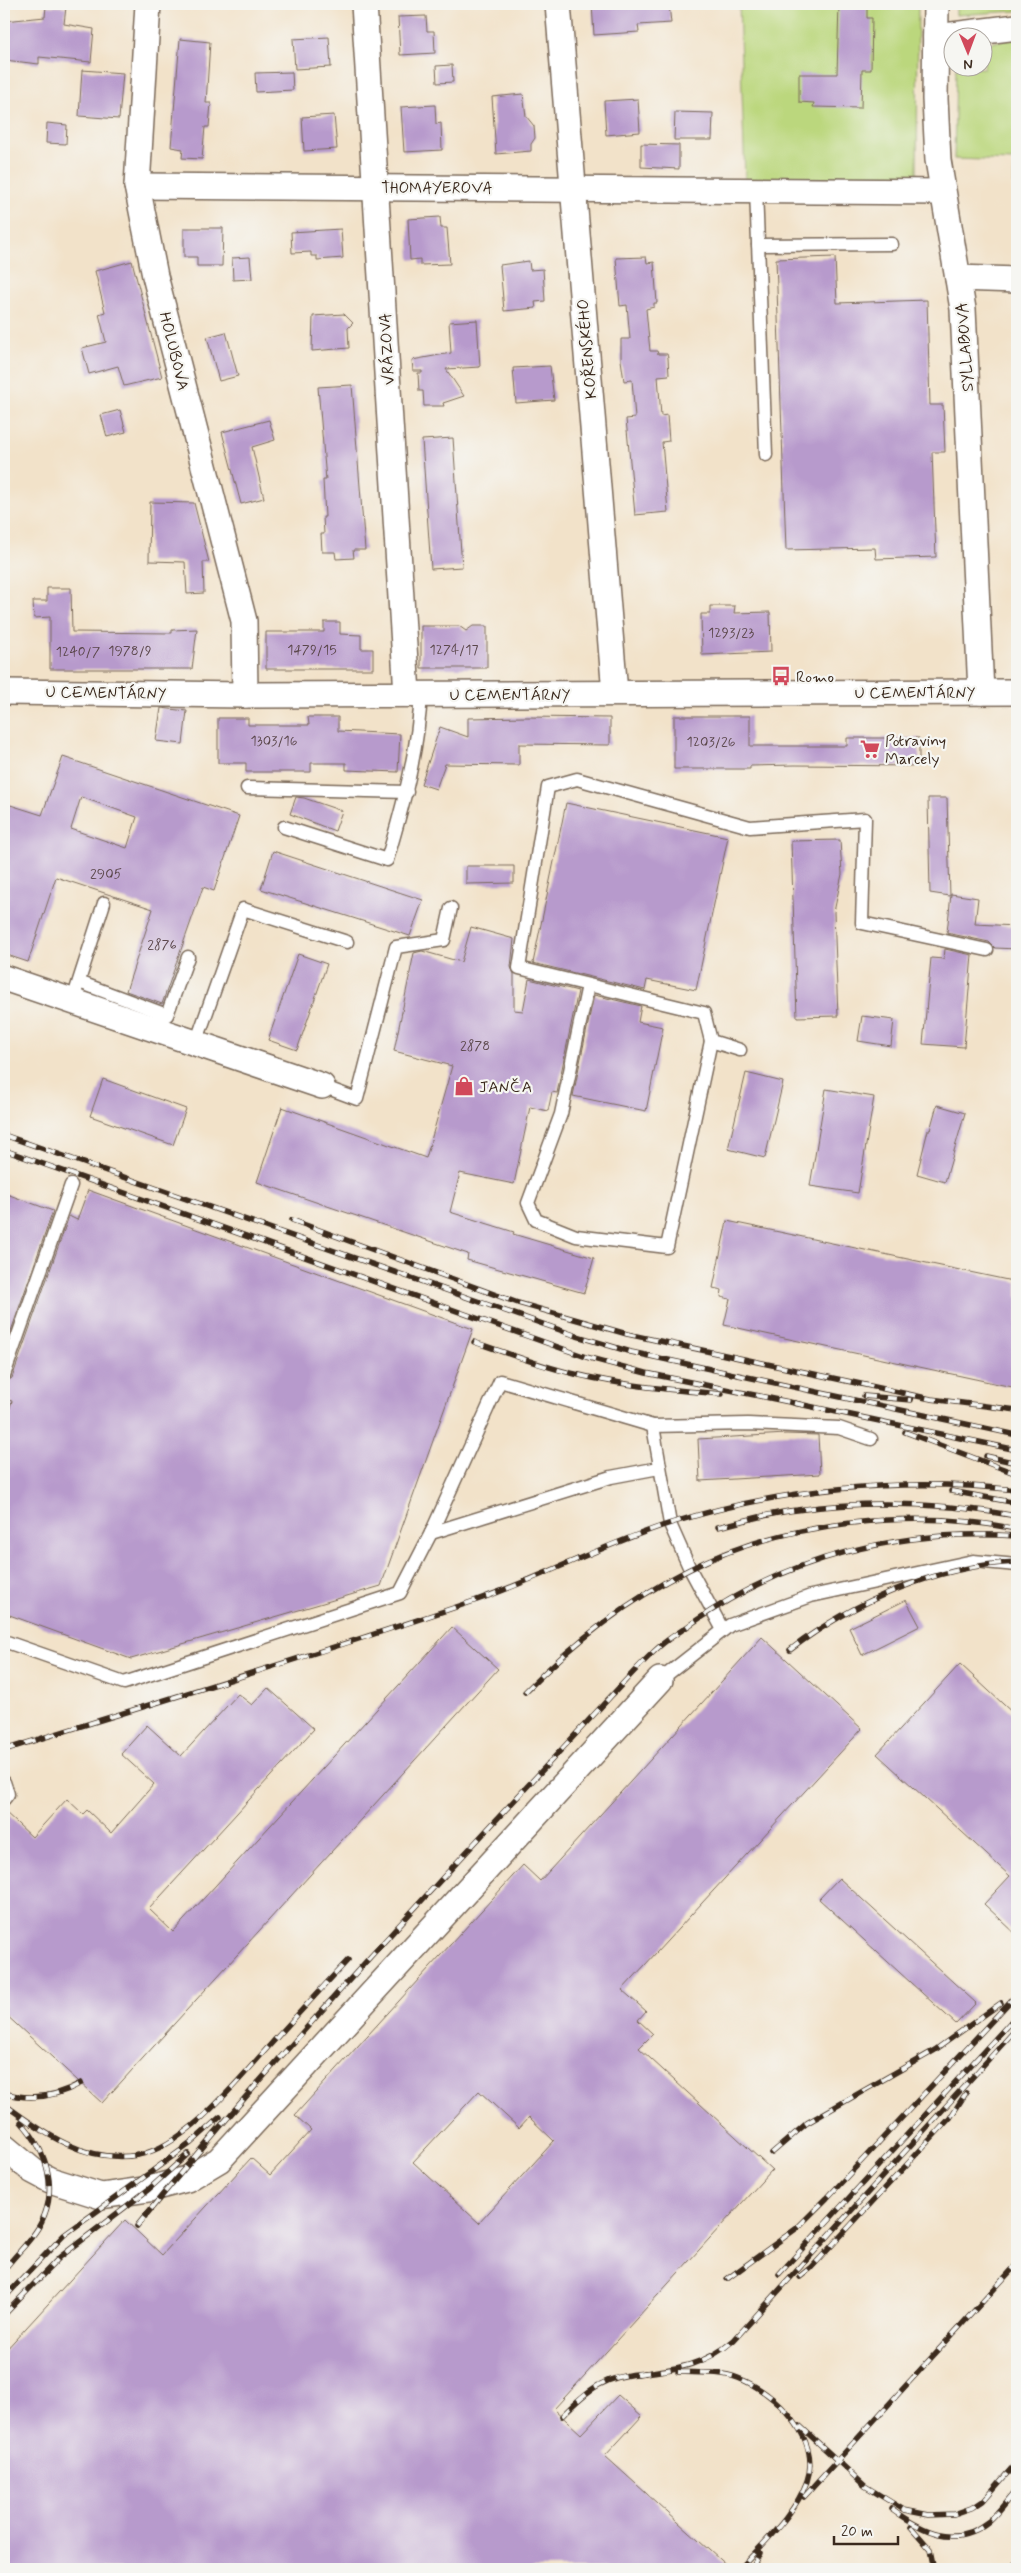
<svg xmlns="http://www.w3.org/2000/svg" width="1021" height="2573" font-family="Mynerve,sans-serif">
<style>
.green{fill:#bbd77d;stroke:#7b804e}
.building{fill:#b79acc;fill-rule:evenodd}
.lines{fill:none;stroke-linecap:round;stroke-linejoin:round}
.lane-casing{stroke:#7b6a5a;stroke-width:15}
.street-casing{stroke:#7b6a5a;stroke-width:28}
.lane{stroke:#fff;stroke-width:12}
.street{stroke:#fff;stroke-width:25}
.rail-casing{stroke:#3b2a1e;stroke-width:5.5}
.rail{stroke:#f6f6f2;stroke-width:4;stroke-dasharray:11;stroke-linecap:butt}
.labels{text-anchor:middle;stroke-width:4.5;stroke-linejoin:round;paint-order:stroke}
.number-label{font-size:14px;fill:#5a464a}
.street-label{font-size:16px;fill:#3b2a1e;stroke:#f6f6f2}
.poi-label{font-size:16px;fill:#3b2a1e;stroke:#f6f6f2;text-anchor:start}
</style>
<rect width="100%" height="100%" fill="#f6f6f2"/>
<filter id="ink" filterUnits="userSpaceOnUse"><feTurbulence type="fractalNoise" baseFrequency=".02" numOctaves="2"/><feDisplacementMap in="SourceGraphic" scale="10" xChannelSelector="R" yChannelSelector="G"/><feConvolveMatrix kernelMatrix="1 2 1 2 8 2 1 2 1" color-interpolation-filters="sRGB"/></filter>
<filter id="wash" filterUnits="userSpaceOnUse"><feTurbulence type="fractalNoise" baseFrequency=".0096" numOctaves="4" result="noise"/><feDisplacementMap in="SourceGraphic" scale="20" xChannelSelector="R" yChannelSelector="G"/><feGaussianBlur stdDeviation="1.12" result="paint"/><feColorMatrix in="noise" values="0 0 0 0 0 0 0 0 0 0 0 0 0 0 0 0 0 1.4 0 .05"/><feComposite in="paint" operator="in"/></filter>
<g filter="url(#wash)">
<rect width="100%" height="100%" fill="#f2e2c9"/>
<g class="green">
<polygon points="739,4 918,4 917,178 745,180"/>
<polygon points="956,4 1017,4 1017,11 956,15"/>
<polygon points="1017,38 1017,222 1013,222 1014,161 954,159 956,68 984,68 984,44"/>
</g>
<g id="blocks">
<g class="building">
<polygon points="592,4 637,4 637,8 669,5 671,23 638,25 639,32 594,35"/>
<polygon points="839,4 867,4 867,18 872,18 871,70 862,70 861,108 813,107 814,103 799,102 799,74 837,74"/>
<polygon points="46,6 66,7 64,24 94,29 91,62 39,57 39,64 4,60 4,21 45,17"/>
<polygon points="426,16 427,31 434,31 435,53 400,55 398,17"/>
<polygon points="329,37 331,67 295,69 293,39"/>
<polygon points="180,39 210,42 206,103 211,103 209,127 205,127 202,159 182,158 183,149 171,147"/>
<polygon points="452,65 453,82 437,83 436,66"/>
<polygon points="82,70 123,73 119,119 79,116"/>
<polygon points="292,72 293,90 256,92 255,73"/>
<polygon points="523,94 526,116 534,126 535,138 531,144 531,151 496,154 492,97"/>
<polygon points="638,99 640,132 606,135 604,101"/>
<polygon points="435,105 436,124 441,123 442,150 404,152 401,107"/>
<polygon points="675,112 713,113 712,140 674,140"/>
<polygon points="334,115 337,149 304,151 302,117"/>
<polygon points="47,123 67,125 66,144 46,143"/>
<polygon points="641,144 679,145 679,169 641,167"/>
<polygon points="440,217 441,228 447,228 450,264 420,265 420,259 410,260 408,219"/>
<polygon points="184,228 223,228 222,266 197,266 197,257 184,257"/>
<polygon points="341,229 343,258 317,260 317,256 311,256 311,252 292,253 291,232"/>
<polygon points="250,257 252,279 233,280 232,258"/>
<polygon points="646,257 647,263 654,262 657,303 654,303 654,307 646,309 650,351 657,351 658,354 667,354 668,358 669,375 658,376 661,416 667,415 669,441 662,442 668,512 635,515 626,419 635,418 632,380 624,381 621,360 621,339 630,339 627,305 620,306 616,258"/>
<polygon points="835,257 837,303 927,300 930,405 943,405 945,452 932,452 936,557 876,559 875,548 786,550 776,259"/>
<polygon points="132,261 162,377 124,386 118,366 89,374 82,348 106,342 99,314 105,312 95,271"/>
<polygon points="529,261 530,270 543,269 545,301 535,302 536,308 504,311 500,265"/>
<polygon points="344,314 353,323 348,328 349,348 312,351 313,316"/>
<polygon points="477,320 480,367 446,369 464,396 443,403 444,406 424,406 423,391 419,391 418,373 422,373 422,371 413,371 412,360 451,353 449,322"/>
<polygon points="226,332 238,376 219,381 207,337"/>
<polygon points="550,366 554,400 516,403 513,368"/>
<polygon points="352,385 365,550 353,550 354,558 336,559 335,552 322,552 321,534 324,534 323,517 325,517 323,480 326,480 318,387"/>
<polygon points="120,410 126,432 107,437 101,415"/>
<polygon points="269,420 275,440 252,447 264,498 241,504 222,432"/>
<polygon points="453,438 462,567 431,569 422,440"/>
<polygon points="150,502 194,503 209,562 203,562 204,593 187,594 185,562 149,561"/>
<polygon points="47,588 71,588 72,632 172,633 172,630 197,629 192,669 50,669 50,617 34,618 33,601 47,601"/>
<polygon points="710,606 735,606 734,613 770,612 771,652 702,655 701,614 710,614"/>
<polygon points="324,622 340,622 340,634 361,635 361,649 373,649 373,669 266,669 266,632 324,632"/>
<polygon points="421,626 459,626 466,631 473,626 487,626 487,668 421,668"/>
<polygon points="161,708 187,711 183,744 156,741"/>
<polygon points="674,716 750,716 750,746 847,746 847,738 919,738 919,766 795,765 750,766 750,769 674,769"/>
<polygon points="308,717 338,717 338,731 400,734 398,772 346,770 346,763 311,763 311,772 246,772 246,763 218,763 218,718 248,718 248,725 309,725"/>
<polygon points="527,717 610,718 610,745 519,744 519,765 445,764 436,789 421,784 440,727 468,737 468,718"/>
<path d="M63 757 239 816 214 891 203 887 162 1004 126 991 153 909 56 877 28 962 4 954V803L42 815ZM81 797 137 817 127 848 71 829Z"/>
<polygon points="296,797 304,798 342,811 335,831 290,814"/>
<polygon points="928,798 947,798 950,896 930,893"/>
<polygon points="566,803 728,837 696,990 647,980 645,990 533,963"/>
<polygon points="840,840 842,874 834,912 838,1016 797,1017 791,841"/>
<polygon points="273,851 423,900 410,936 261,889"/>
<polygon points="466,866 514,866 514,883 466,884"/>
<polygon points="951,894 978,898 975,924 1017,926 1017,949 995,948 989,942 947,933"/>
<polygon points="471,927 514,939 511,967 514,974 514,1010 523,1011 529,979 578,991 557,1093 552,1092 548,1111 530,1107 514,1184 460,1173 450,1212 514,1232 513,1234 594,1258 584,1293 467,1260 468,1254 257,1182 282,1107 426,1158 452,1066 394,1051 414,953 422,951 461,962"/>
<polygon points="945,949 972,955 964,1047 923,1044 931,958 944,959"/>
<polygon points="298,954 327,964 297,1050 268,1040"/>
<polygon points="594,995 641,1006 638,1022 663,1027 646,1111 573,1096"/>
<polygon points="862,1016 894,1020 891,1046 858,1041"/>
<polygon points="746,1073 783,1082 765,1158 728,1149"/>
<polygon points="103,1079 186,1109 173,1145 90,1116"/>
<polygon points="826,1089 874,1097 858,1193 810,1186"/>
<polygon points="937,1105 965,1113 945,1182 917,1174 928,1130 930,1130"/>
<polygon points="88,1190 473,1329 381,1586 131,1659 4,1613 4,1425 12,1401 4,1399 4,1383 12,1378 69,1216 77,1220"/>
<polygon points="4,1193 53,1211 4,1351"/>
<polygon points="727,1221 1017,1282 1017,1388 724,1325 730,1299 721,1297 722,1290 713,1288"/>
<polygon points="786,1434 818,1435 820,1474 700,1481 698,1439"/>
<polygon points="906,1600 920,1626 862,1655 849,1628"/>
<polygon points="452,1627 498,1669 102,2103 4,2013 4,1811 32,1837 67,1799 83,1814 87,1810 111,1833 154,1784 121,1754 147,1725 181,1756 238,1694 252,1705 268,1688 314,1729 149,1909 173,1932"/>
<path d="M762 1637 862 1729 622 1990 646 2011 638 2020 653 2034 639 2048 772 2170 554 2409 581 2434 618 2395 642 2416 605 2456 730 2569H4V2352L125 2220 162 2255 251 2158 270 2175 311 2130 295 2115 523 1865 540 1881ZM479 2091 519 2128 529 2117 554 2141 479 2223 413 2162Z"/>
<polygon points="960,1664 1017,1717 1017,1935 984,1904 1010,1876 877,1754"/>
<polygon points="839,1878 976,2003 956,2024 819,1899"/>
</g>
</g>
</g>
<g filter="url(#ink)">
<use href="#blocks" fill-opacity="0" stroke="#7b6a5a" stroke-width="1"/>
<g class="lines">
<defs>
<g id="lane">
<polyline points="756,190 766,455"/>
<polyline points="758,245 892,244"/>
<polyline points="247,788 407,792"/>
<path d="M284 827 387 860C403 806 418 751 421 694"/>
<polyline points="79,982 167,1015 188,957"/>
<polyline points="588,985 561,1114 528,1203 536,1220 576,1236 667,1247 711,1041"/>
<polyline points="76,990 104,903"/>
<polyline points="196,1043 243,909 347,942"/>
<polyline points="740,1050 711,1041 704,1013 519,968 548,787 577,779 750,827 865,819 862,923 987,950"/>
<polyline points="322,1086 357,1099 396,947 444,940 451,908"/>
<polyline points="4,1375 71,1185"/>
<polyline points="653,1426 748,1424 839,1428 871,1439"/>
<polyline points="659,1468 611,1477 431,1533 500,1381 653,1426 670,1524 690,1569 723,1630"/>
<polyline points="4,1641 124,1683 400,1593 431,1533"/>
<polyline points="660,1680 730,1625 811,1596 973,1561 1017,1565"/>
<polyline points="4,1782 8,1794 4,1799"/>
</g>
<g id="street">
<polyline points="148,4 137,186 155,276 244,621 245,695"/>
<polyline points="364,4 407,694"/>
<polyline points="558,4 615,693"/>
<polyline points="936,4 935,99 938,160 963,309 981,692"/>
<polyline points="936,37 1017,27"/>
<polyline points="137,186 942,192"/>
<polyline points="958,278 1017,280"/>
<polyline points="4,692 245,695 1017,692"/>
<polyline points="4,978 322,1086"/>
<polyline points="4,2147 33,2171 50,2180 101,2196 149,2189 187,2179 219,2160 660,1680"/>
</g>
</defs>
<use href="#lane" class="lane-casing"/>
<use href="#street" class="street-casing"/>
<use href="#lane" class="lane"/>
<use href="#street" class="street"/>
<defs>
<g id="rail">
<polyline points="4,1135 577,1336 631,1352 1017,1435"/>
<polyline points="4,1150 586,1357 646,1373 799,1404"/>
<polyline points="292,1220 518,1303 627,1334 931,1399 1017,1410"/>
<path d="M474 1342C507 1353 540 1366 575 1374 624 1386 672 1390 722 1394"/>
<polyline points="864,1396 911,1400"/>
<polyline points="794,1403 1017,1450"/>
<polyline points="905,1432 1017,1474"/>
<polyline points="986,1456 1017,1463"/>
<polyline points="951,1491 1017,1503"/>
<path d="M718 1527C744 1521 770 1513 797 1510 870 1500 944 1503 1017 1516"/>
<path d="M790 1650C854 1601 936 1566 1017 1562"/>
<path d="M525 1692C573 1643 627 1601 688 1570 783 1521 913 1508 1017 1529"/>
<path d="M4 1750C161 1701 318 1654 474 1601 541 1578 604 1544 671 1523 782 1488 902 1477 1017 1490"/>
<path d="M4 2093C31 2101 56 2097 81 2083"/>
<path d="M4 2104C43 2133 86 2164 138 2155 187 2146 239 2079 271 2044 296 2016 322 1988 348 1960"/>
<polyline points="772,2153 807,2123 935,2050 1001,2003"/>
<path d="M137 2226C287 2042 451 1869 612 1695 628 1678 643 1661 660 1646 669 1638 681 1631 691 1624 786 1557 902 1528 1017 1536"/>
<path d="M4 2270C14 2256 29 2243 38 2228 60 2192 48 2152 21 2122"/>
<polyline points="779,2274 1017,2015"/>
<polyline points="800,2277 811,2268 950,2118 966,2093"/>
<polyline points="727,2279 797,2228 827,2198 1017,1994"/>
<polyline points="4,2298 64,2235 191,2143 220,2117"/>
<polyline points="4,2315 60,2257 149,2189 188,2154"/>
<path d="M678 2372C697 2373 720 2371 738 2378 775 2392 822 2438 807 2481 795 2515 763 2543 740 2569"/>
<path d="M638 2374C675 2369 705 2366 734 2340L1017 2028"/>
<path d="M562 2416C589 2388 605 2376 645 2373"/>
<polyline points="800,2426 865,2486 904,2510 929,2515 954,2514 974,2507 983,2501 1017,2462"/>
<polyline points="804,2497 1017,2264"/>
<path d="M891 2509C922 2531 954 2549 989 2521 999 2512 1008 2499 1017 2489"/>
<polyline points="911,2527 931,2550 935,2569"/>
<polyline points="752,2569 760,2553"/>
<polyline points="1009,2569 1017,2562"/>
</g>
</defs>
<use href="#rail" class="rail-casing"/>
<use href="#rail" class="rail"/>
</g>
</g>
<defs>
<symbol id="bus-bare" viewBox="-9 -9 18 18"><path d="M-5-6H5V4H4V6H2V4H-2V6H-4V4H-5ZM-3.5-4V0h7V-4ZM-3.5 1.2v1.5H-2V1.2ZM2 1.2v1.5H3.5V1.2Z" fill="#d1495b" stroke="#f6f6f2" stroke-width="2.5" paint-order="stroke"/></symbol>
<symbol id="supermarket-bare" viewBox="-9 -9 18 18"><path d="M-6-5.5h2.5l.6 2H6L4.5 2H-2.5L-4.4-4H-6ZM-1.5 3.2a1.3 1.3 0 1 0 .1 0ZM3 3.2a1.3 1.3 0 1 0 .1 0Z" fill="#d1495b" stroke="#f6f6f2" stroke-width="2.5" paint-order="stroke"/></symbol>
<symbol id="shop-bare" viewBox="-9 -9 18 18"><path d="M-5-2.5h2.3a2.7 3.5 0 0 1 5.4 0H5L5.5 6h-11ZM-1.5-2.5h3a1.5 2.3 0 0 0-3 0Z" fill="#d1495b" stroke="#f6f6f2" stroke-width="2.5" paint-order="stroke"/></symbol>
</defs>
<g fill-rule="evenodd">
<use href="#bus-bare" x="767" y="662" width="28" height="28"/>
<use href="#supermarket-bare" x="856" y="735" width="28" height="28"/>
<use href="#shop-bare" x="450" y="1072" width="28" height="28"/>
</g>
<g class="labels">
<g class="number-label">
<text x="731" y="637">1293/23</text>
<text x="312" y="654">1479/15</text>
<text x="454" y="654">1274/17</text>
<text x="130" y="655">1978/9</text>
<text x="78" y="656">1240/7</text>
<text x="274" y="745">1303/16</text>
<text x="711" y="746">1203/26</text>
<text x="106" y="878">2905</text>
<text x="162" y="949">2876</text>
<text x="475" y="1050">2878</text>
</g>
<g class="street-label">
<text x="437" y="193">THOMAYEROVA</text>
<text transform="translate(964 347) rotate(-94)" y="6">SYLLABOVA</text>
<text transform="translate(386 349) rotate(-93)" y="6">VRÁZOVA</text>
<text transform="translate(586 349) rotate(-95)" y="6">KOŘENSKÉHO</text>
<text transform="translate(175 351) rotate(76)" y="6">HOLUBOVA</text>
<text transform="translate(106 692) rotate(1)" y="6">U CEMENTÁRNY</text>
<text x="915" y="698">U CEMENTÁRNY</text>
<text x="510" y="700">U CEMENTÁRNY</text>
</g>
<g class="poi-label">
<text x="796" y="682">Romo</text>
<text x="885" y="746">Potraviny<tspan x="885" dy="18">Marcely</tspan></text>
<text x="479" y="1092">JANČA</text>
</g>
</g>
<rect width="1021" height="2573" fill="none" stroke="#f6f6f2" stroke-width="20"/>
<g transform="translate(968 52) rotate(179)"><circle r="24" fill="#f6f6f2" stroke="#aba49d"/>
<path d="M0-4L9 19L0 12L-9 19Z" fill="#d1495b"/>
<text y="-8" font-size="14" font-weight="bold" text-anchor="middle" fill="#3b2a1e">N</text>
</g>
<path d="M834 2536v8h64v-8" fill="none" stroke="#3b2a1e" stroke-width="2.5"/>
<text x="841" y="2536" font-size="15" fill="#3b2a1e" stroke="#f6f6f2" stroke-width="4" paint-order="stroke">20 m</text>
</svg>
